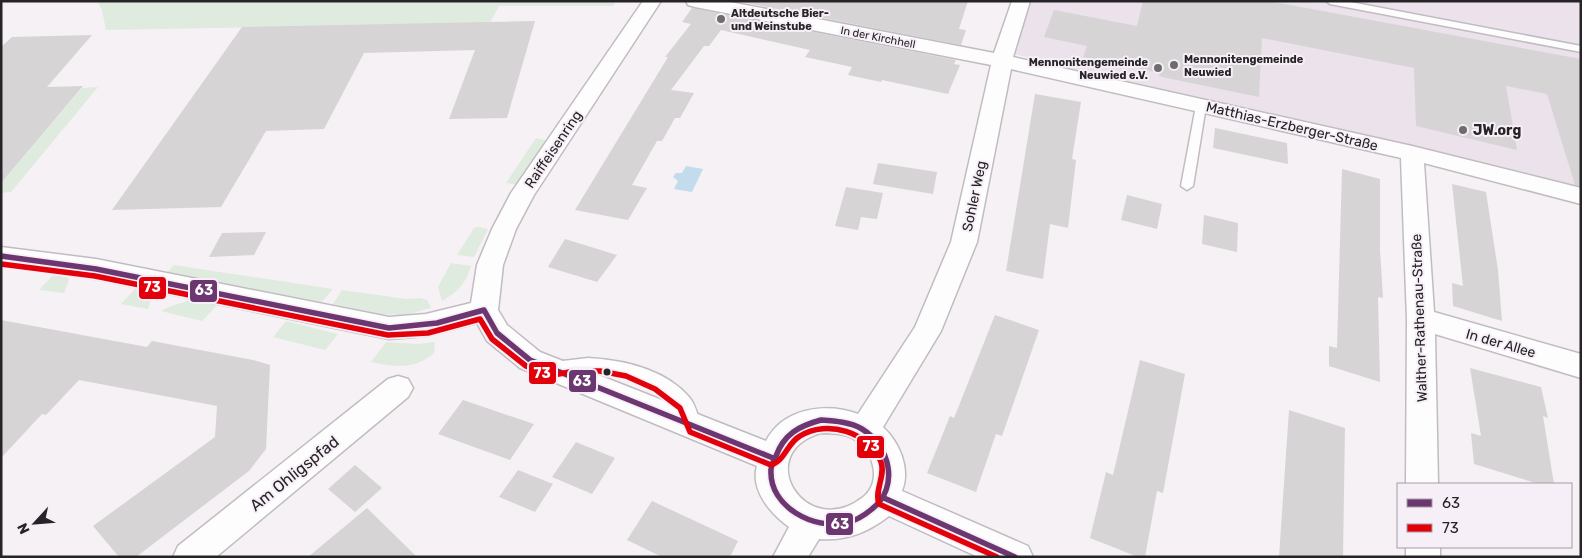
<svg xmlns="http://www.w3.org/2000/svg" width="1582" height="558" font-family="Rubik,sans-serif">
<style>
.built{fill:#ebe2eb}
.green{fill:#e0ebe0}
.water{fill:#c2dbed}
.building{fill:#d7d4d6}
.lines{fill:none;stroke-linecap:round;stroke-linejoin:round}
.service-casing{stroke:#c0bcc0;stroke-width:3}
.minor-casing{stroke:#c0bcc0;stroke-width:3}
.service{fill:#fefdfe;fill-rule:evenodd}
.minor{fill:#fefdfe;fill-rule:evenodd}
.bus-1-casing{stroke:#f7eff7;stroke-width:9}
.bus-2-casing{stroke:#f7eff7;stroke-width:9}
.bus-1{stroke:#6c3770;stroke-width:5.5}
.bus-2{stroke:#e2000a;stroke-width:5.5}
.poi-dot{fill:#6e6c6e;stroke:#f7eff7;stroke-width:2}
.bus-dot{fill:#262426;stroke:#f7eff7;stroke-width:2}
.labels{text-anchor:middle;stroke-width:4;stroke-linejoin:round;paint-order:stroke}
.far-poi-label{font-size:11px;font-weight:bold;fill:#262426;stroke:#f7eff7;text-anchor:start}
.far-street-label{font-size:11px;fill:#262426;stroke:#f7eff7}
.street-label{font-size:14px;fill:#262426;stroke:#f7eff7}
.poi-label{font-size:14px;font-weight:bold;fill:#262426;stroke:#f7eff7;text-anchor:start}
.near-street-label{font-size:16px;fill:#262426;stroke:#f7eff7}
.line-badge{stroke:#f7eff7;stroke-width:2}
.badge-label{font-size:14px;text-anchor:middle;font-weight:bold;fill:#fff}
</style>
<rect width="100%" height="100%" fill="#f5f1f5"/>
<polygon class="built" points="1024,1 1581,1 1581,196 1006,52"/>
<g class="green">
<polygon points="97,1 616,1 613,6 499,6 490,23 106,30 102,10"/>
<polygon points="98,87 11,192 1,193 1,183 82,88"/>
<polygon points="536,138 548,141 519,185 506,183"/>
<polygon points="478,227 488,229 474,257 457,255 474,228"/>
<path d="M451 263 471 266C466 283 458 292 442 301L438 287Z"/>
<polygon points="174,265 333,289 322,302 166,274"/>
<polygon points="53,275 67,277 69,280 64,293 39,290"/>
<polygon points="135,289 148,291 150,303 148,309 121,304"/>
<polygon points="342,290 406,299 420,298 427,300 431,308 405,315 381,314 333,304"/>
<polygon points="194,299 217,305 202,321 161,311 171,306"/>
<polygon points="286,321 338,334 325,350 273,337"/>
<path d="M386 342 418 344 435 342 434 353C415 370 394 367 371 362Z"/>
</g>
<polygon class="water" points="686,166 703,169 692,192 674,189 678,181 673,177 676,173 682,173"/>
<g class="building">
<polygon points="736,1 968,1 959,29 966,30 961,45"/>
<polygon points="1143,1 1268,1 1581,59 1581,186 1575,185 1547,94 1506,86 1517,150 1416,126 1414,68 1262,38 1259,97 1162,77 1155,72 1117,64 1115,66 1106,64 1103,61 1083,57 1087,46 1044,37 1054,10 1137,26"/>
<polygon points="692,8 956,60 954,64 960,65 948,94 882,80 881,82 848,75 852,67 805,57 810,50 721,30 709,46 704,46 671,90 694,93 680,118 675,118 662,141 657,141 632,185 647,188 628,220 575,210 668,57 665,57 691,24 682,22"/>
<polygon points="535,21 507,118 449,119 475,50 364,53 324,129 266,131 221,207 112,210 242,27"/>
<polygon points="92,35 47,87 83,86 1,183 1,47 12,37"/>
<polygon points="1035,94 1081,102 1072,159 1076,160 1068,228 1050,224 1043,279 1006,271"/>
<polygon points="1215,128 1287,143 1288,164 1213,148"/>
<polygon points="878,163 937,172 933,194 873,184"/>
<polygon points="1342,169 1380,179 1380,250 1383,298 1378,297 1380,382 1329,366 1329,346 1337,348"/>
<polygon points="1452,184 1486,192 1498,270 1502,321 1453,306 1452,283 1463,286"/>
<polygon points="846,187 883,193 877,219 861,217 858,230 835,226"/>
<polygon points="1127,195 1162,204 1157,229 1121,220"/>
<polygon points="1204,215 1238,223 1237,252 1202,244"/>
<polygon points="266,232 254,255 209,257 222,233"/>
<polygon points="565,239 617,255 597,282 548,267"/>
<polygon points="995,315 1039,330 1002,436 996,434 976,492 927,473 950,416 954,418"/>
<polygon points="1,320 147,347 152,341 253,360 270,365 266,449 249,471 136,557 119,557 93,526 215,437 217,406 79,380 46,415 42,414 1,458"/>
<polygon points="1140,360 1185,374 1163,493 1157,491 1145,557 1138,557 1090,538 1106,472 1113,475"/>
<polygon points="1470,368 1541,387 1548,418 1543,416 1554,484 1539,484 1474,464 1471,433 1481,436"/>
<polygon points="463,400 534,424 510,460 438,434"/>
<polygon points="1289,410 1345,428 1343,557 1279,557"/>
<polygon points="576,442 615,458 592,494 552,477"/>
<polygon points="355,465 382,488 355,512 328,489"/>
<polygon points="518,470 553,484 535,512 499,497"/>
<polygon points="652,501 738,541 730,557 662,557 627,540"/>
<polygon points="367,508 417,557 308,557"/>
</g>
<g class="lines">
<defs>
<g id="service">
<polygon points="1326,1 1345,1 1581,46 1581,52 1330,4"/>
<polygon points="1201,103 1206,106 1193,186 1187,190 1181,186 1196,106"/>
<path d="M588 358C623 360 665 369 689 397 696 405 698 417 701 426L699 430 694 432 689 430C685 423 685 412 679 405 649 370 596 366 554 374L549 372 547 368 549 364 554 362Z"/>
</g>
<g id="minor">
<path d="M643 1H661L534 195 516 229 503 265 498 310 507 325 540 352 766 441C783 408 826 402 858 414L915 327 951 242 991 65 695 7 688 5 686 1H725L994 53 1012 1H1030L1013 57 1412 146 1581 188V204L1424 163 1434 312 1581 354V378L1435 334 1438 484H1406L1407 319 1401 158 1011 69 977 242 941 331 883 427C899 442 911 468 902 491L1028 546 1033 557H978L889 516C867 533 846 541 819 539L808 557H773L789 527C771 514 750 490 757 466L520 368 487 341 477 323 426 336 389 339 96 279 1 265V247L96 259 389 317 426 314 471 303 477 265 492 229 511 193ZM821 433C830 433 839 433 848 436 872 445 885 481 862 498 805 541 751 453 821 433Z"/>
<polygon points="398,376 408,379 413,388 408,397 216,557 173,557 178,546 388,379"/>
<rect x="1406" y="547" width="34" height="10"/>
</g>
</defs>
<use href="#service" class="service-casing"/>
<use href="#minor" class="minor-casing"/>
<use href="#service" class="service"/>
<use href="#minor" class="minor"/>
<defs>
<g id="bus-1">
<polyline points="1,256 96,269 389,328 437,323 484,310 497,333 530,360 773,458"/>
<path d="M821 420C835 421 850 422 862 429 890 446 900 487 872 509 865 515 855 521 846 523 814 530 769 507 771 470 771 465 774 460 776 456 784 434 799 426 821 420Z"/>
<polyline points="884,498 1015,557"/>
</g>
<path id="bus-2" d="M1 264 95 276 388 335 428 333 480 319 492 339 526 366 548 376 575 371H600L626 376 655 389 680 408 690 432 771 465C785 461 787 443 800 436 827 419 869 432 881 462 886 476 874 490 879 504L997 557"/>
</defs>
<use href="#bus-1" class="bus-1-casing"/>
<use href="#bus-2" class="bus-2-casing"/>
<use href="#bus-1" class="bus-1"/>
<use href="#bus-2" class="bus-2"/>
</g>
<g class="poi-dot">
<circle cx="721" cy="19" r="5"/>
<circle cx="1174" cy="65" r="5"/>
<circle cx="1158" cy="68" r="5"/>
<circle cx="1463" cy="130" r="5"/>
</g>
<circle class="bus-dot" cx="607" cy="372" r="4.5"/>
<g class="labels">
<g class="far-poi-label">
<text x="731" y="17">Altdeutsche Bier-<tspan x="731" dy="13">und Weinstube</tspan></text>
<text x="1184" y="63">Mennonitengemeinde<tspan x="1184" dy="13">Neuwied</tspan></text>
<text x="1148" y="66" text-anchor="end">Mennonitengemeinde<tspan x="1148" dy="13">Neuwied e.V.</tspan></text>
</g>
<g class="far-street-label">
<text transform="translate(878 37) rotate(11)" y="4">In der Kirchhell</text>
</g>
<g class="street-label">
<text transform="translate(1292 126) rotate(13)" y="5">Matthias-Erzberger-Straße</text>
<text transform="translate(553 149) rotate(-56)" y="5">Raiffeisenring</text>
<text transform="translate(974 196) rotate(-78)" y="5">Sohler Weg</text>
<text transform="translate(1419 318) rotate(-92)" y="5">Walther-Rathenau-Straße</text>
<text transform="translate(1501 343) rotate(16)" y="5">In der Allee</text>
</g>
<g class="poi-label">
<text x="1473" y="135">JW.org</text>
</g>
<g class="near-street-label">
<text transform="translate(294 473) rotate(-39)" y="6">Am Ohligspfad</text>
</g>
</g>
<g class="line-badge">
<rect x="138" y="276" width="29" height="24" rx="5" fill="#e2000a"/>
<rect x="189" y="279" width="29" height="24" rx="5" fill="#6c3770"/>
<rect x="528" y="361" width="29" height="24" rx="5" fill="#e2000a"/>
<rect x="568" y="369" width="29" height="24" rx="5" fill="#6c3770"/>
<rect x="856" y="435" width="29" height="24" rx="5" fill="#e2000a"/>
<rect x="825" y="512" width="29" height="24" rx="5" fill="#6c3770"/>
</g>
<g class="badge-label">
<text x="152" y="292">73</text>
<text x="204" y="295">63</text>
<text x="542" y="378">73</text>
<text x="582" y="386">63</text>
<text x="871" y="451">73</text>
<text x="840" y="529">63</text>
</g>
<rect width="1582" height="558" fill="none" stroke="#262426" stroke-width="5"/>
<rect x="1397" y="483" width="175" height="65" fill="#f7eff7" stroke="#a39ea3"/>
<rect x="1407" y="499" width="25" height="8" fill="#6c3770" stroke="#a39ea3"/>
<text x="1442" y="508" font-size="15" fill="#262426">63</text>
<rect x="1407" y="524" width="25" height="8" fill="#e2000a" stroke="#a39ea3"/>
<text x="1442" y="533" font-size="15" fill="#262426">73</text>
<g transform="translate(35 523) rotate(244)" stroke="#f7eff7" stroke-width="4" paint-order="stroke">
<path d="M0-4L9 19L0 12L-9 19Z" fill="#262426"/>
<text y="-8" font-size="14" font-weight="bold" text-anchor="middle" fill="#262426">N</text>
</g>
</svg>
